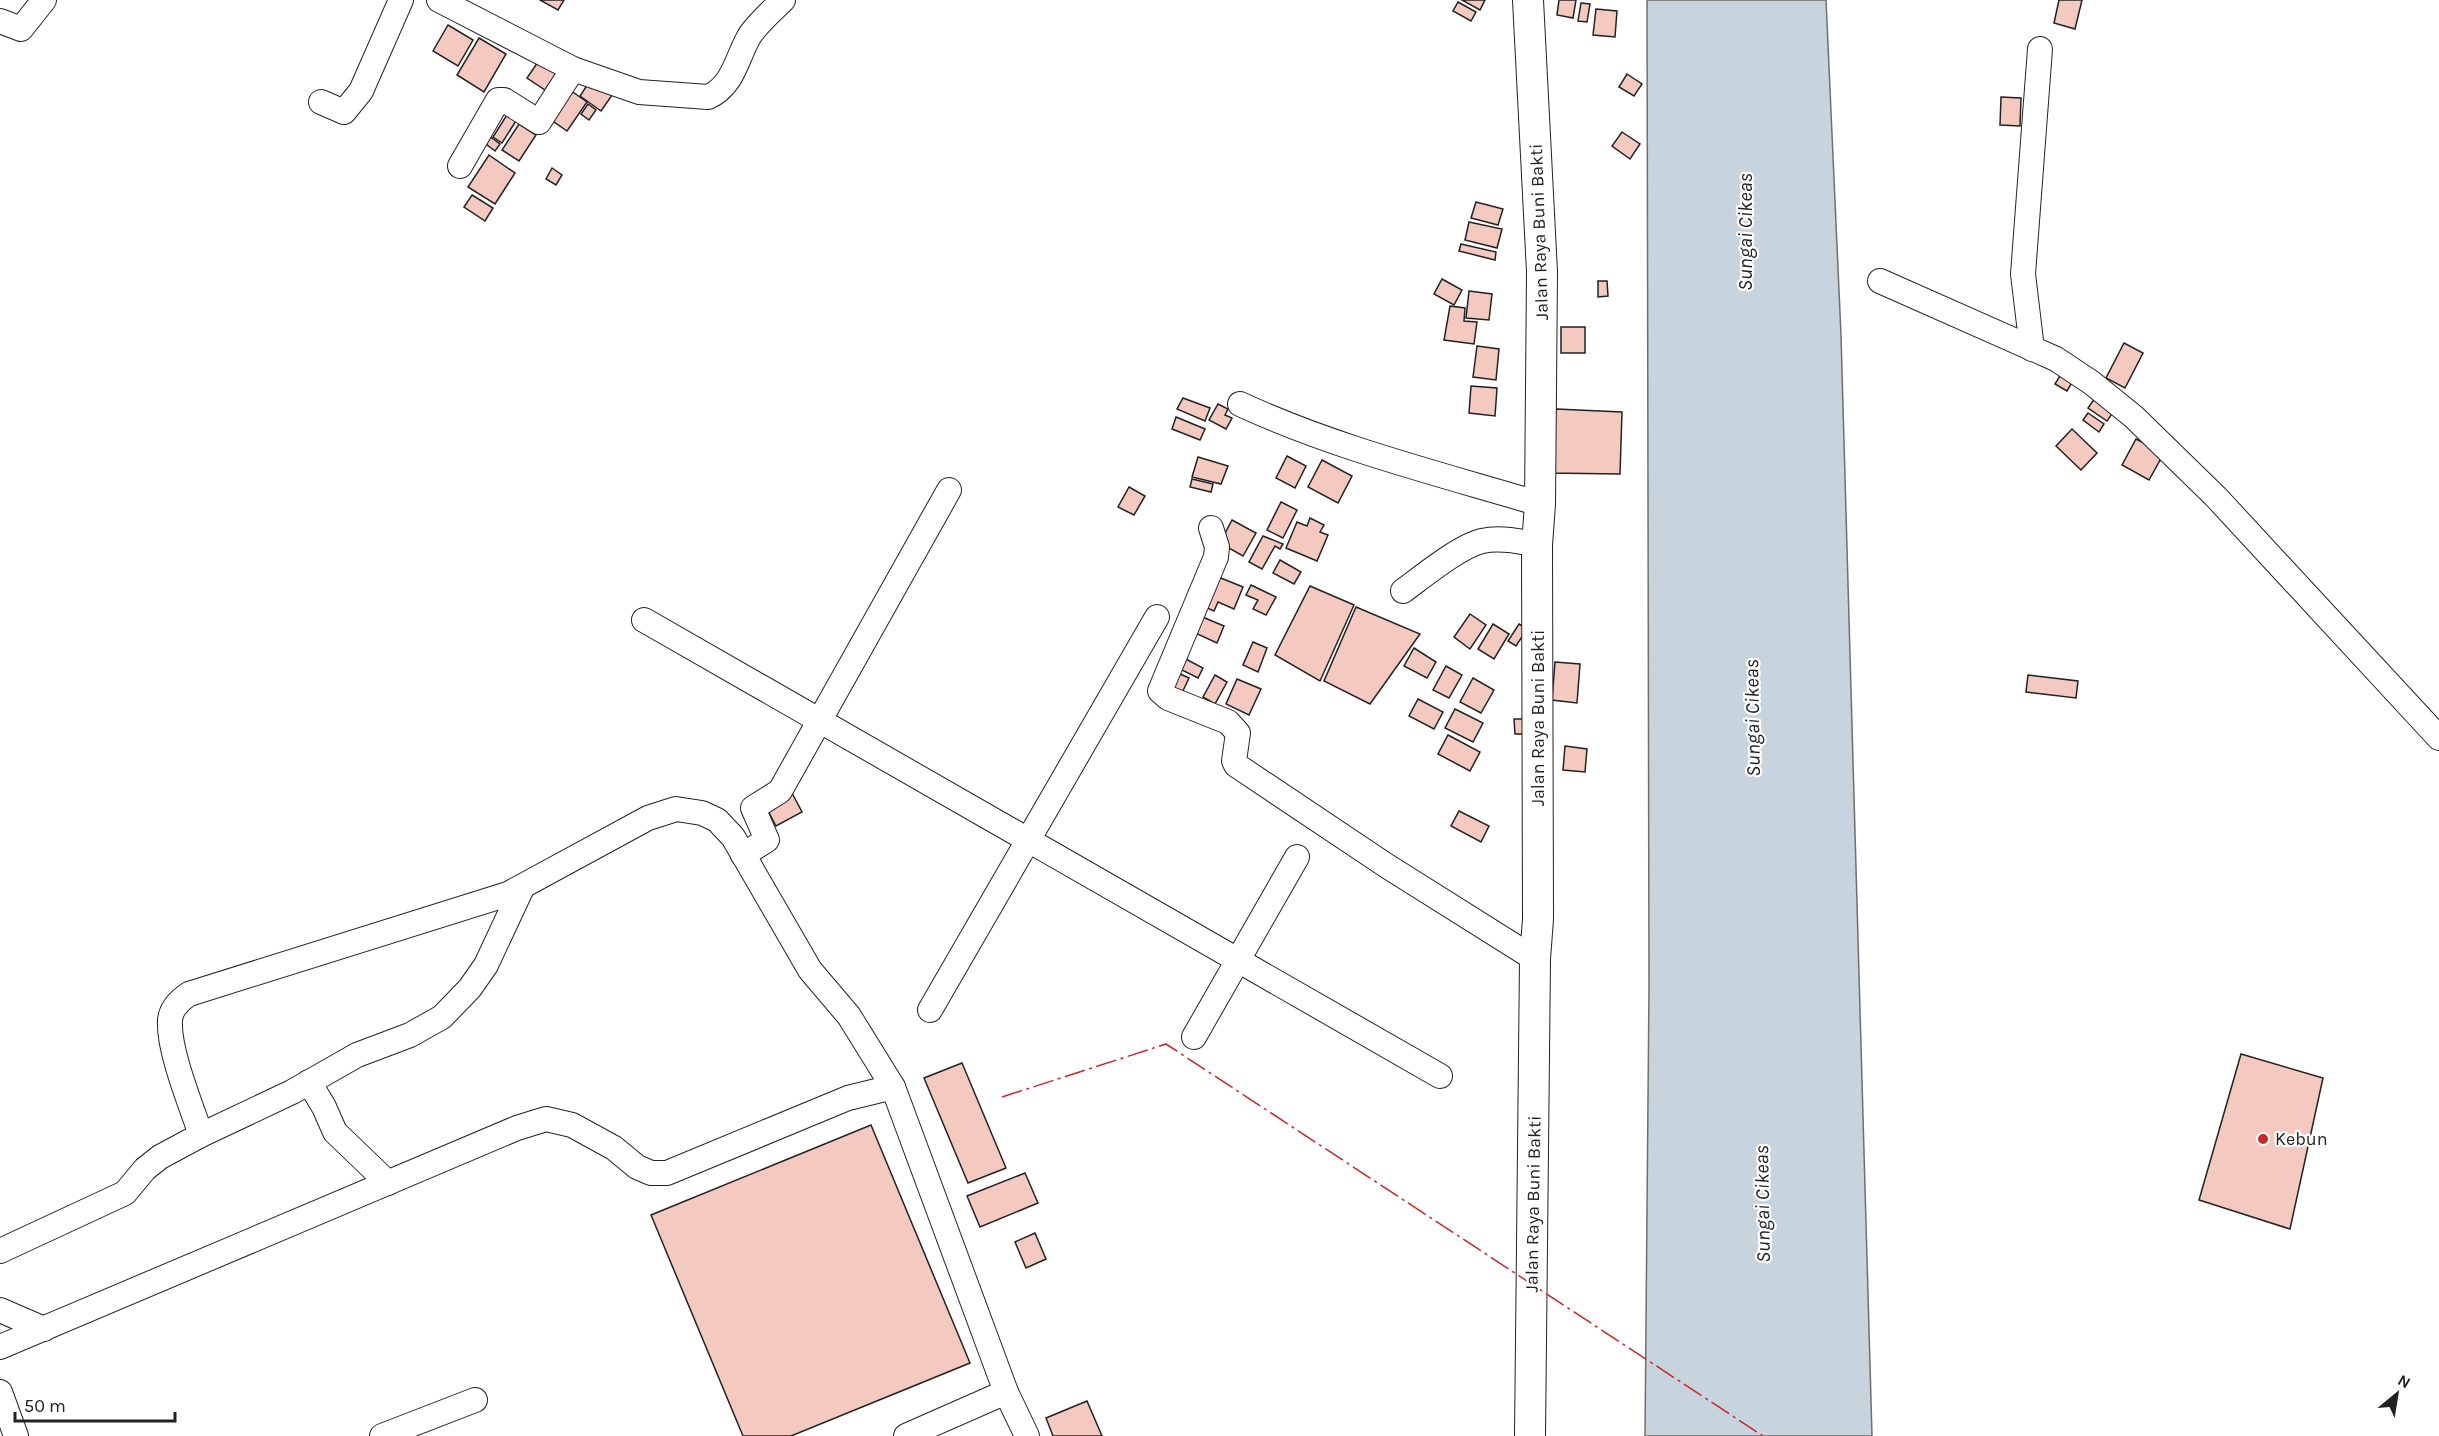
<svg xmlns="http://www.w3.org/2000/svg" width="2439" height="1436" font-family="Karla,sans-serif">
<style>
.water{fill:#c7d3dd;stroke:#6f6f6f;stroke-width:1.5}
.building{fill:#f3c9c0;stroke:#222;stroke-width:1.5}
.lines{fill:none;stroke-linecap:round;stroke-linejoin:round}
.minor-casing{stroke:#222;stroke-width:26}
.major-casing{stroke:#222;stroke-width:32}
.minor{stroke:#fff;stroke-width:24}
.major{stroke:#fff;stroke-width:30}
.power{stroke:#c62828;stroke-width:1.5;stroke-dasharray:21 4.5 3 4.5;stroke-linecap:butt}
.poi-dot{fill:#c62828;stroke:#fff;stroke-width:2}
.labels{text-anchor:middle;stroke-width:4.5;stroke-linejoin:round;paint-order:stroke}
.street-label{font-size:18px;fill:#222;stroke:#fff}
.poi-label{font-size:18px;fill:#222;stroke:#fff;text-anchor:start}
.water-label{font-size:20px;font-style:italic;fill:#222;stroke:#fff}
</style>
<rect width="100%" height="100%" fill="#fff"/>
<polygon class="water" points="1647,0 1826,0 1841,335 1872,1436 1645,1436 1649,987"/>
<g class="building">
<polygon points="540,0 564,0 558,10"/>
<polygon points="1462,0 1485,0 1480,10"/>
<polygon points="1559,0 1576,0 1573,18 1557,15"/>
<polygon points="2059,0 2082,0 2075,29 2054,23"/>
<polygon points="1458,2 1476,12 1471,21 1453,11"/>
<polygon points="1581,3 1590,4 1587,22 1578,21"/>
<polygon points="1596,9 1617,11 1615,37 1593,35"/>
<polygon points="448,25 473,40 458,66 433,51"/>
<polygon points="479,38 506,54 484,92 457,75"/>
<polygon points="542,56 560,68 545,90 527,78"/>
<polygon points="1627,74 1642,84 1634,96 1619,87"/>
<polygon points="593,76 615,91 601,111 580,96"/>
<polygon points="567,88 587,102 567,131 547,117"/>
<polygon points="2001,97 2021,98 2020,126 2000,125"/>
<polygon points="588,104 596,110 589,120 581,114"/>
<polygon points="512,107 521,113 502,143 493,137"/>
<polygon points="519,124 536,135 519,161 502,150"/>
<polygon points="482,131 500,144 495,151 478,138"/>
<polygon points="1622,132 1640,144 1630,159 1612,146"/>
<polygon points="489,155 515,173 495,204 468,187"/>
<polygon points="552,168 562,175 556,185 546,179"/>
<polygon points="472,195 493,208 485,221 464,207"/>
<polygon points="1476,202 1503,209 1498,225 1471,218"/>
<polygon points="1469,222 1502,229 1497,248 1465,240"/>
<polygon points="1461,244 1496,252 1495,260 1459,251"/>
<polygon points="1442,279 1462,290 1454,305 1434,294"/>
<polygon points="1598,281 1607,281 1608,296 1598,297"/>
<polygon points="1469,291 1492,294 1489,320 1466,318"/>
<polygon points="1450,306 1465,308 1464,321 1477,322 1474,344 1444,340"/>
<rect x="1561" y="327" width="24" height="26"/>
<polygon points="2124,343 2143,353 2125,388 2106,378"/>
<polygon points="1477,346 1499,349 1496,380 1473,377"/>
<polygon points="2064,369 2076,376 2067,391 2055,384"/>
<polygon points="1471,386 1497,388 1495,416 1469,413"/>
<polygon points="1183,398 1210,408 1205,421 1177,409"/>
<polygon points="2095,398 2114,411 2107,421 2088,408"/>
<polygon points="1218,404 1228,409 1225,415 1232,418 1226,429 1209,420"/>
<polygon points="1556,409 1622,412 1620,474 1548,473"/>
<polygon points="2088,413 2104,424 2099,432 2083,420"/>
<polygon points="1176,417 1205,429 1200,440 1172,429"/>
<polygon points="2072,429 2097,453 2081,470 2056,446"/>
<polygon points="2136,439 2164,453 2149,480 2122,465"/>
<polygon points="1287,456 1306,466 1295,488 1276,478"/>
<polygon points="1198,457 1228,466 1221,484 1192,477"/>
<polygon points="1322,460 1352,476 1338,503 1308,487"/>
<polygon points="1192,479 1213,484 1211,492 1190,487"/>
<polygon points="1129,487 1145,496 1134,515 1118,507"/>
<polygon points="1281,502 1297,510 1283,538 1267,530"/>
<polygon points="1310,518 1324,525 1320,532 1328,535 1317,561 1286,548 1297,522 1307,526"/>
<polygon points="1232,520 1256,533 1243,556 1220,543"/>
<polygon points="1263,536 1283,544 1280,549 1275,546 1262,569 1249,562"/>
<polygon points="1280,560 1301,572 1294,584 1273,573"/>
<polygon points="1211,574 1243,587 1234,609 1218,602 1214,611 1198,604"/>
<polygon points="1251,585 1276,597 1266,615 1253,609 1258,600 1246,595"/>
<polygon points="1310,586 1354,605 1320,681 1275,655"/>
<polygon points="1356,607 1420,634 1370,704 1324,681"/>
<polygon points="1470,614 1486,625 1470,649 1454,637"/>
<polygon points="1200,616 1224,626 1217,643 1193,632"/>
<polygon points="1493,624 1509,634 1494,659 1478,649"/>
<polygon points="1519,624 1527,629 1516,646 1508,641"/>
<polygon points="1253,642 1267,648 1258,672 1243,665"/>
<polygon points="1414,648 1436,662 1427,678 1404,666"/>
<polygon points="1182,657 1203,668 1198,678 1176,667"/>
<polygon points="1555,662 1580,664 1577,703 1552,700"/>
<polygon points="1446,666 1462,675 1449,698 1433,690"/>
<polygon points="1171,670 1189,678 1182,693 1164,684"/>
<polygon points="1215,675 1227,682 1215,704 1203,697"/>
<polygon points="2028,675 2078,681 2076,698 2026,692"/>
<polygon points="1473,678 1494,690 1481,713 1460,702"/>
<polygon points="1237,679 1261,689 1249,715 1226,704"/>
<polygon points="1418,699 1443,712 1434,729 1409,716"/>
<polygon points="1455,709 1483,723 1473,742 1445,728"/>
<polygon points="1514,719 1525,719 1525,734 1515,734"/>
<polygon points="1448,735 1480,752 1470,771 1438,754"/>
<polygon points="1565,746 1587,749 1585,772 1563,770"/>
<polygon points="792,793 802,812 776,826 766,807"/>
<polygon points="1459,811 1489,826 1481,842 1451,826"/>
<polygon points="2241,1054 2323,1078 2290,1229 2199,1200"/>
<polygon points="962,1063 1006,1168 968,1183 924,1078"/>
<polygon points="871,1125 970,1363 791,1436 743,1436 651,1215"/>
<polygon points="1025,1173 1038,1203 980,1227 967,1196"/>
<polygon points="1035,1233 1046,1259 1026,1268 1015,1242"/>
<polygon points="1087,1401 1102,1436 1053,1436 1046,1418"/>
</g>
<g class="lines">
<defs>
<g id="minor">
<path d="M439 0 573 69 639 92 708 97C734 86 737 56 750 35 759 22 772 11 783 0"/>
<polyline points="0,21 21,29 44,0"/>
<polyline points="321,102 344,112 361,91 401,0"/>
<polyline points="460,166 498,100 504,100 539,122 573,69"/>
<polyline points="1880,281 2056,359 2092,383 2134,417 2216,497 2439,738"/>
<polyline points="2032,349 2023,274 2040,49"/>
<path d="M1240 404C1335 448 1440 474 1540 504"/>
<polyline points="1211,528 1217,547 1216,557 1160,691 1168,698 1228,722 1238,733 1234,761 1236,765 1387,866 1535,959"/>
<path d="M1403 591C1422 577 1460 546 1482 541 1500 537 1520 541 1537 545"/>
<polyline points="644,620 1440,1076"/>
<polyline points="743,855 767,840 753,808 780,791 949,490"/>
<polyline points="930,1010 1157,617"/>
<polyline points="1194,1037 1297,857"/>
<polyline points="309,1082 324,1107 335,1132 388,1183"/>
<path d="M201 1135C191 1105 168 1050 170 1020 171 1008 180 1000 189 994L508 894 648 818 676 809 702 813 717 820 733 837 810 970 849 1016 893 1087"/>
<polyline points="0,1251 125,1193 145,1169 160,1157 201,1135 292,1092 357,1055 410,1035 442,1017 470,988 486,965 522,888"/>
<polyline points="0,1310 44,1329"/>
<polyline points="0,1347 517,1128 546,1119 572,1125 614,1148 637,1167 651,1173 667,1173 848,1098 893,1087 1006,1392 1027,1436"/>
<polyline points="0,1392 16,1436"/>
<polyline points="382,1436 475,1400"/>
<polyline points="906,1436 1006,1392"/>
</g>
<polyline id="major" points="1528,0 1542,272 1540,504 1537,545 1538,919 1535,959 1530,1436"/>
</defs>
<use href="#minor" class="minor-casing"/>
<use href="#major" class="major-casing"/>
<use href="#minor" class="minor"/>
<use href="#major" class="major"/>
<polyline class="power" points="1002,1097 1166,1044 1763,1436"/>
</g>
<circle class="poi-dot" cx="2263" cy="1139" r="6"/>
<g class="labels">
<g class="street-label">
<text transform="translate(1539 232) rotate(-92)" y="6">Jalan Raya Buni Bakti</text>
<text transform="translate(1538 718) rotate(-90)" y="6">Jalan Raya Buni Bakti</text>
<text transform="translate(1533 1204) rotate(-89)" y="6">Jalan Raya Buni Bakti</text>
</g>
<g class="poi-label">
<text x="2275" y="1145">Kebun</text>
</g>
<g class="water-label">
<text transform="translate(1745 232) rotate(-90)" y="7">Sungai Cikeas</text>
<text transform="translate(1752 718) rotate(-91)" y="7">Sungai Cikeas</text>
<text transform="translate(1762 1204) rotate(-91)" y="7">Sungai Cikeas</text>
</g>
</g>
<g transform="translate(2397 1394) rotate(30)" stroke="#ffffff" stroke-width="4.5" paint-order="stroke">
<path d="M0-4.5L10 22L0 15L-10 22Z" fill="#222222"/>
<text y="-9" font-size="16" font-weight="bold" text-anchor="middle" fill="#222222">N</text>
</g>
<path d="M15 1412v9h160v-9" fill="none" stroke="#222222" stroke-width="3"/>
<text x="24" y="1412" font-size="18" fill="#222222" stroke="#ffffff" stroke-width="4.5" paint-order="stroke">50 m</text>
</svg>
